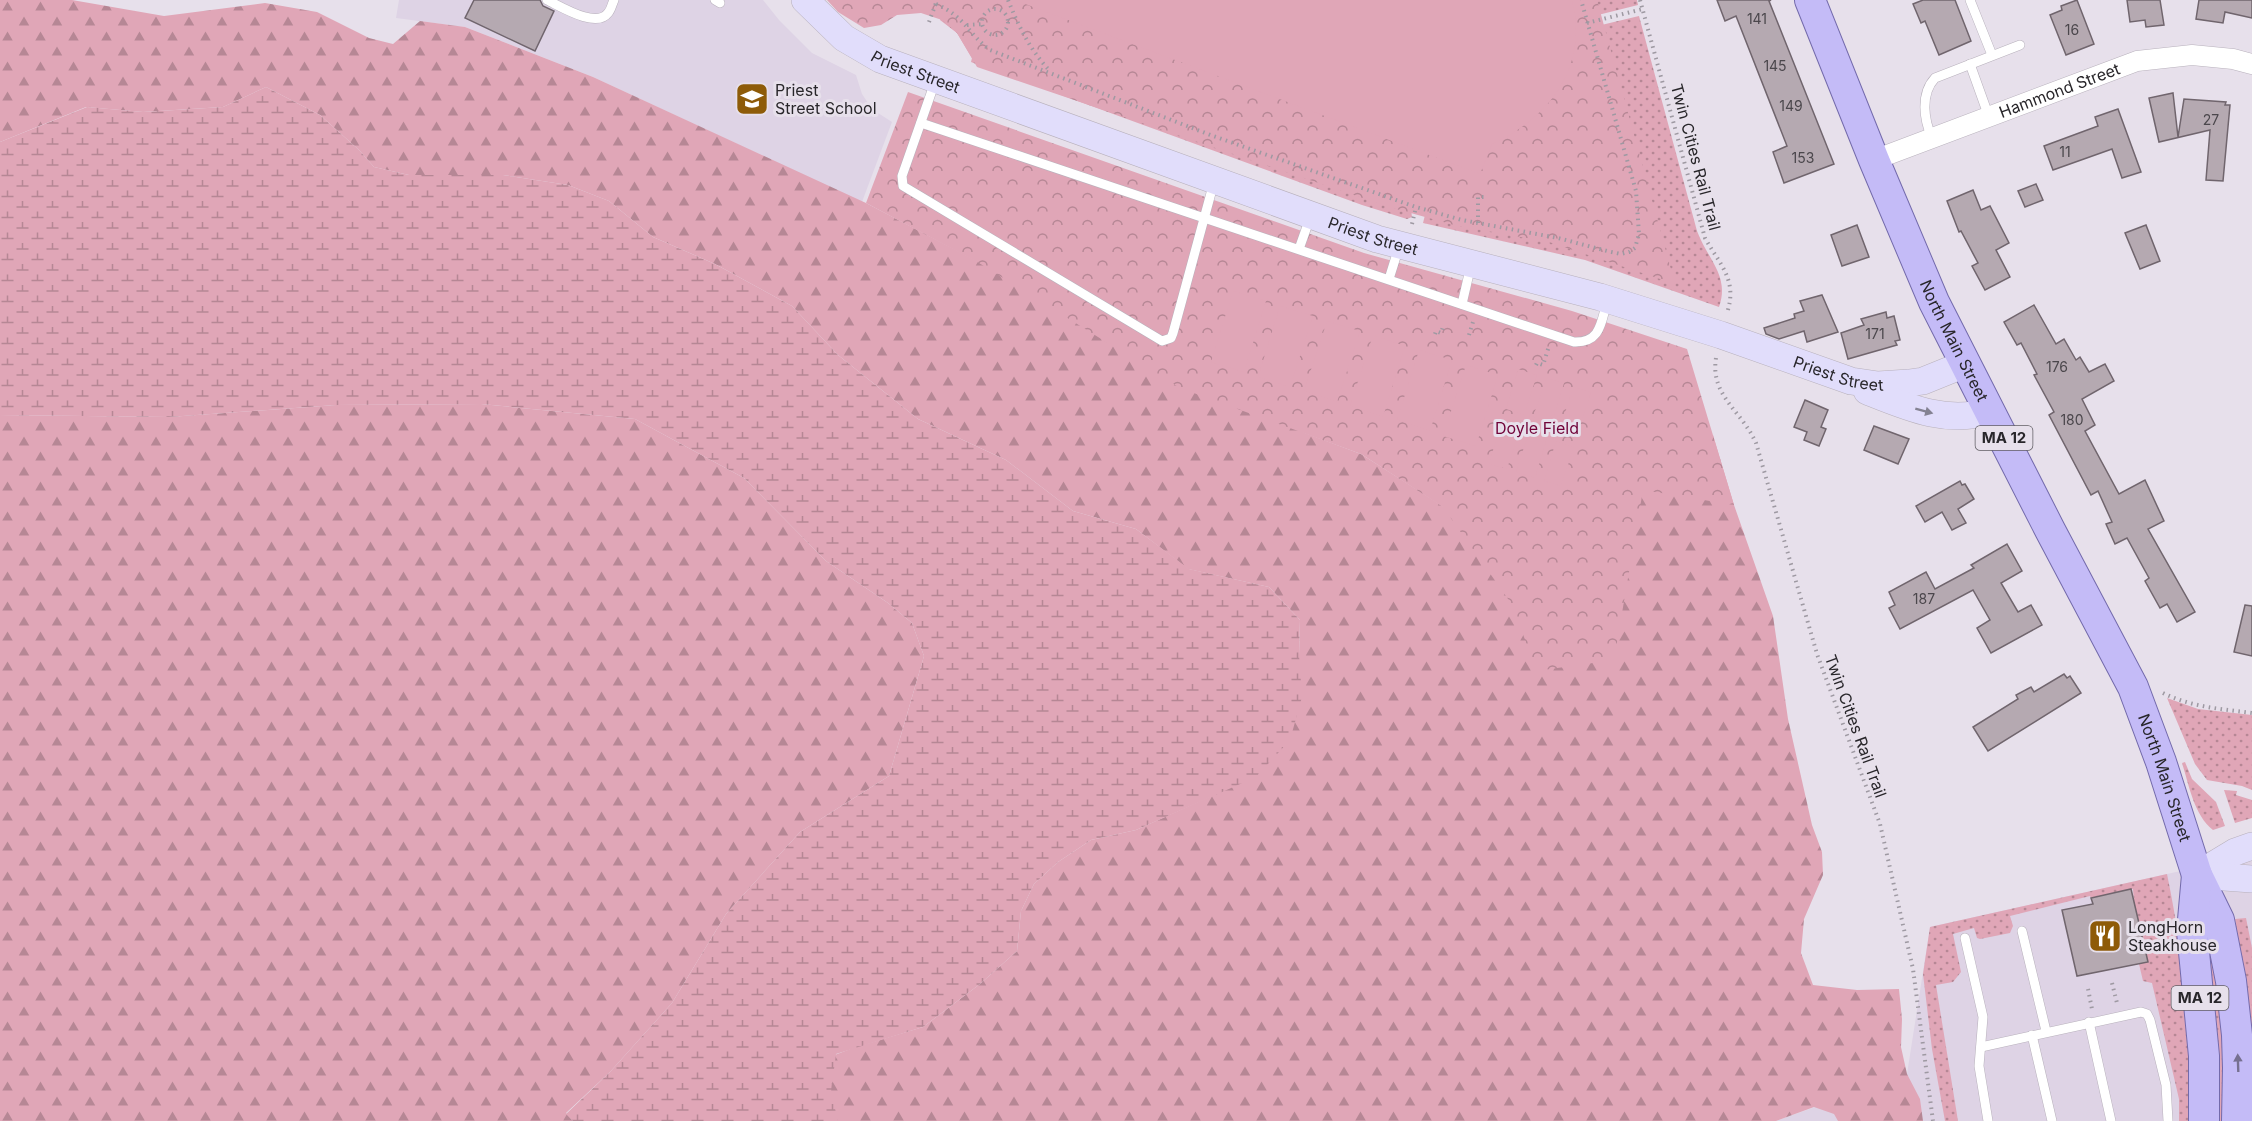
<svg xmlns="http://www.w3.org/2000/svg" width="2252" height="1121" font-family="Inter,sans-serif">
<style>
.built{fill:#ded3e5}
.grass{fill:url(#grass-dots)}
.forest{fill:url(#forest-firs)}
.wetland{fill:url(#wetland-marsh)}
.park{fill:url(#park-crowns)}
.pitch{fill:#e0a6b7}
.building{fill:#b5a9b1;stroke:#70656d;stroke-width:1.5}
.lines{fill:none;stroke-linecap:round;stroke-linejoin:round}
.lane-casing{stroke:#b8b1bc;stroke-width:10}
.street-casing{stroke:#b8b1bc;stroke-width:21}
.secondary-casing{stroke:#b8b1bc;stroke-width:28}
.primary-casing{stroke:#736aab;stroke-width:32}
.path{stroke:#9e99a2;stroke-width:4;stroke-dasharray:1.5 4.5;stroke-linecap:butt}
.lane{stroke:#fff;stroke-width:9}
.street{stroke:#fff;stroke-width:20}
.secondary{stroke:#e1ddfb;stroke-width:27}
.primary{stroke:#c4bbf7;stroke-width:30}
.oneway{fill:#848292}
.oneway2{fill:#767090}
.labels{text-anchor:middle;stroke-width:6;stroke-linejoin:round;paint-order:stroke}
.number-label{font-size:14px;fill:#4b474c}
.shield{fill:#e7e0eb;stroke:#615e64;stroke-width:1.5}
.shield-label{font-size:15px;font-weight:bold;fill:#28262a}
.street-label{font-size:16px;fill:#28262a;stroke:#e7e0eb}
.poi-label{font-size:16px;fill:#28262a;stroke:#e7e0eb;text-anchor:start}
.park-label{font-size:16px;fill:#700339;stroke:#e7e0eb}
</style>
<defs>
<pattern id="grass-dots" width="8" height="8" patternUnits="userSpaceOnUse" patternTransform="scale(1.5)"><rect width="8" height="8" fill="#e0a6b7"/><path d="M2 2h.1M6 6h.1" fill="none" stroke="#b68795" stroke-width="1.8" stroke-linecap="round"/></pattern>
<pattern id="forest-firs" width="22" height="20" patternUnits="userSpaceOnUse" patternTransform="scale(1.5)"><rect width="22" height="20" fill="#e0a6b7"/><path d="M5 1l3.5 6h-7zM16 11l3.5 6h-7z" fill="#b68795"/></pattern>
<pattern id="wetland-marsh" width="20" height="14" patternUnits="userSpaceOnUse" patternTransform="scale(1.5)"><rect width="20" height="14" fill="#e0a6b7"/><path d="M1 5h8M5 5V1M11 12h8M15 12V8" fill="none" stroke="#b68795"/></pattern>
<pattern id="park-crowns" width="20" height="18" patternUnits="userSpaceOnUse" patternTransform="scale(1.5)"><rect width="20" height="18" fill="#e0a6b7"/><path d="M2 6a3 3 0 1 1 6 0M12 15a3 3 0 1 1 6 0" fill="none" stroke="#b68795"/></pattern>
</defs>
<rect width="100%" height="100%" fill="#e7e0eb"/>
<g class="built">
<polygon points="399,0 763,0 779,20 812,53 856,75 862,94 868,103 878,113 892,122 862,202 593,77 465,27 396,18"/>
<polygon points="2252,855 2252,1121 1776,1121 1907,1074 1930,927"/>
</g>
<g class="grass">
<polygon points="1587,0 1637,0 1638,5 1594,16"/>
<polygon points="943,10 1411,210 1412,217 1407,219 1362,205 976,64 971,62 972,58 957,33 940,20"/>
<path d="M1639 16 1697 231C1708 260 1730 276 1719 307L1585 260 1423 223 1425 215 1593 27Z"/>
<polygon points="2167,698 2198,709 2252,715 2252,790 2242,786 2207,780 2195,764"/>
<path d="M2185 762 2192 779 2216 802 2225 826 2213 830C2194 815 2189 785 2182 763Z"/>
<polygon points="2224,790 2237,791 2236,795 2252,800 2252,818 2235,823"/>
<path d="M2167 874C2184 956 2192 1037 2190 1121H2179V1099L2152 983 2143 981 2139 964 2133 889 2091 898 2090 896 2010 916 2013 926 2010 933 1980 939 1977 938 1974 928 1953 934 1961 972 1953 982 1936 985 1958 1121H1945L1932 1049 1923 974 1930 927Z"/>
<polygon points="2246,918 2252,948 2252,1088 2236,927 2235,919"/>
<polygon points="2205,933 2218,976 2225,1070 2224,1121 2214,1121"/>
</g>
<g class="forest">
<polygon points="0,0 72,0 164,16 265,3 317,12 369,38 393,44 420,21 465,27 593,77 866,203 1305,433 1361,454 1444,507 1713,435 1734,505 1773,616 1788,719 1812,825 1822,852 1823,875 1804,919 1801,953 1813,985 1857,990 1899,989 1902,1019 1901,1047 1907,1074 1920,1099 1923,1121 1838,1121 1834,1114 1814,1107 1776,1121 754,1121 782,1075 853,1048 923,1027 980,984 1017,951 1021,911 1034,884 1058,862 1091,840 1136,830 1209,797 1299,655 1300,620 1269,587 1188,569 1136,529 1073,511 1006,460 918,419 838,355 792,306 715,264 653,237 609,201 568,185 503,175 409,175 374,167 359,150 320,115 266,87 223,107 143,112 86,107 0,142"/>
<polygon points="481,404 635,419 744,478 826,561 888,603 912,623 924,656 889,776 800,832 726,914 672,1003 610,1072 566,1113 573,1121 0,1121 0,415 169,417 336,405"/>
</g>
<polygon class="wetland" points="266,87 320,115 359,150 374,167 409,175 503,175 568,185 609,201 653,237 715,264 792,306 838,355 918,419 1006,460 1073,511 1136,529 1189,569 1269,587 1300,620 1299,655 1302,697 1290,740 1256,777 1136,830 1091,840 1058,862 1034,884 1021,911 1017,951 980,984 923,1027 836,1054 831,1092 838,1121 573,1121 566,1114 610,1072 672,1003 726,914 800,832 889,776 924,656 912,623 888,603 826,561 744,478 635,419 481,404 336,405 169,417 0,415 0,142 87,107 143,112 223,107"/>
<g class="park">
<polygon points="827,0 1597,0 1675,284 1549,242 1454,225 1389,207 977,67 957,33 942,20 921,13 897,15 881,25 864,28 838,12"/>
<polygon points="908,92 1364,253 1572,311 1687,349 1734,505 1643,490 1614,660 1536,671 1513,606 1443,507 1361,454 1180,388 979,263 866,203"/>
</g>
<g class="pitch">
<path d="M1019 0H1572C1589 66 1550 118 1492 144L1480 174 1020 2Z"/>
<polygon points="1233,291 1266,301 1244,372 1211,362"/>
<polygon points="1280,306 1313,316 1290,387 1258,377"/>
<polygon points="1327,321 1360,331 1337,402 1304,391"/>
<polygon points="1373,335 1405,346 1383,417 1350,406"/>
<polygon points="1419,350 1452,360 1430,431 1397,420"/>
<polygon points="1466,365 1498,375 1476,446 1443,436"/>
<polygon points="1518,369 1537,375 1524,415 1506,409"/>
<polygon points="1546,378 1564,383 1552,423 1533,417"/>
<polygon points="1573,387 1591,392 1578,432 1561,426"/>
<polygon points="1501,423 1520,429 1507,469 1489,464"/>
<polygon points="1529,432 1547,438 1535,478 1516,472"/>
<polygon points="1556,441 1574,447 1561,486 1544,481"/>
</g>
<g class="building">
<polygon points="474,0 540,0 543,6 554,11 535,51 465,18"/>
<polygon points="1717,0 1771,0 1769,1 1834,164 1784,183 1773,152 1787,146 1736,16 1725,21"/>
<polygon points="1923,0 1955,0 1971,41 1939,55 1925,21 1921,23 1913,4"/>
<polygon points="2077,0 2094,44 2066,55 2050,15 2062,10 2061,6"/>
<polygon points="2127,0 2160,0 2164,25 2146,27 2145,20 2130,22"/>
<polygon points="2199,0 2252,0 2252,18 2225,12 2223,23 2196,19"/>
<polygon points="2173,93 2178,137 2184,99 2226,102 2225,105 2230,105 2223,181 2206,180 2210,130 2159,142 2149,98"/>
<polygon points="2118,109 2141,172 2122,178 2112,149 2053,170 2044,146 2098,126 2095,117"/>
<polygon points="2036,184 2043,200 2025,207 2018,191"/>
<polygon points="1973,190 1981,210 1990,206 2009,243 1996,250 2010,277 1985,290 1972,266 1978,263 1961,231 1959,232 1947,201"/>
<polygon points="1857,225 1869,257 1842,266 1831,235"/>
<polygon points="2146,225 2160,261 2140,269 2125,233"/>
<polygon points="1822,295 1838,332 1807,342 1804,331 1779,339 1766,334 1764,328 1795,318 1794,314 1804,311 1800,301"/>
<polygon points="2034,305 2056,344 2064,339 2076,360 2080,357 2089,372 2105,364 2114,381 2082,399 2095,425 2085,431 2119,494 2145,480 2164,521 2148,529 2195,612 2177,622 2167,604 2160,608 2145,581 2149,578 2127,538 2115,544 2106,524 2112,522 2098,491 2091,495 2049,415 2054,412 2034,375 2037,374 2021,343 2017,345 2004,322"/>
<polygon points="1886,312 1887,318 1894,316 1900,340 1895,341 1897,345 1848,359 1841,333 1864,325 1861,319"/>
<polygon points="1805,400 1828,410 1821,427 1826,429 1819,446 1804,440 1807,432 1794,427"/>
<polygon points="1874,426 1909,439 1898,464 1864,450"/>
<polygon points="1960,481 1962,485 1965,484 1974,499 1958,509 1966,523 1952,530 1942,512 1925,522 1916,506"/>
<polygon points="2007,544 2022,571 2001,583 2018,612 2031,605 2042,625 1991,653 1977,628 1990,620 1973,590 1900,629 1889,608 1895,605 1889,592 1926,572 1935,589 1974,568 1971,565"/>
<polygon points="2245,605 2252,606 2252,656 2234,652"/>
<polygon points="2064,674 2067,678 2070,676 2081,693 1988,751 1973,727 2018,699 2016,695 2031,687 2034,692"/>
<polygon points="2131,889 2148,962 2077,976 2062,910 2093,904 2091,898"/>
</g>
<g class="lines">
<defs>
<g id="lane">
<path d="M547 0C560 6 596 29 608 13 611 10 612 4 614 0"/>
<polyline points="715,0 720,3"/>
<polyline points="1970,0 1992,55"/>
<polyline points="1970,64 1989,117"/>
<polyline points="935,82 902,176 903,186 1162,341 1171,338 1173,333 1214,182"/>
<path d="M921 123 1574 342C1601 343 1601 322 1607 302"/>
<path d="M1932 138C1924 120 1920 94 1935 78L2020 45"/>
<polyline points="1299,249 1310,218"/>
<polyline points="1389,279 1399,247"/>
<polyline points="1462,304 1471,265"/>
<polyline points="2022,931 2046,1031"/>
<polyline points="1965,938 1983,1017 1979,1066 1988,1121"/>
<polyline points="2089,1022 2111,1121"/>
<polyline points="2032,1035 2052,1121"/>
<polyline points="1981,1047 2141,1012 2147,1014 2150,1020 2166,1085 2168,1121"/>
</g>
<g id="street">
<path id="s1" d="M1874 160 2137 61 2192 55 2233 59 2252 64"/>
</g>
<g id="secondary">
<path id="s2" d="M805 0 844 38 880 59 1377 239 1600 297 1721 335 1851 381 1878 385 1909 383 1923 381 1965 364"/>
<path d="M1867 391C1907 407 1947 425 1990 411"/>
<polyline points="2197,875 2235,852 2252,846"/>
<polyline points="2197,875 2252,879"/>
</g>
<g id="primary">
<path id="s3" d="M1810 0 1874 160 1934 302 2050 530 2133 687 2161 762 2197 875 2219 920 2231 981 2237 1035 2238 1068 2237 1121"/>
<polyline points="2197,875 2192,931 2204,1056 2204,1121"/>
</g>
</defs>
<use href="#lane" class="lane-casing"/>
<use href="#street" class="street-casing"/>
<use href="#secondary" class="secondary-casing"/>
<use href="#primary" class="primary-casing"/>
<g class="path">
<path d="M1008 0C1019 27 1030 50 1050 71"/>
<path d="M1640 0 1705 238C1720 265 1738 280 1727 313"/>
<path d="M936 4C966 17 967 33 990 50L1213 136 1416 207 1462 220 1558 238 1607 251 1621 254 1629 252 1635 248 1639 234 1636 191 1581 0"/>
<circle cx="995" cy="22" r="13"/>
<polyline points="929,22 937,0"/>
<polyline points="1587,23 1643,9"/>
<polyline points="967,25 983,24"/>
<polyline points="1478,223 1478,197 1484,197"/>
<polyline points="1412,224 1416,207"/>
<polyline points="1435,334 1436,331 1441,333 1443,327"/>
<polyline points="1469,335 1473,322"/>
<path d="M1716 358C1710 396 1742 411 1756 443L1817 654 1880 824 1913 969 1933 1121"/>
<polyline points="1536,365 1537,363 1543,365 1549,346"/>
<path d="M2163 693C2191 707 2221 709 2252 713"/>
<polyline points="2112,983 2117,1003"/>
<polyline points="2088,989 2092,1009"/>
</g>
<use href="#lane" class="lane"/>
<use href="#street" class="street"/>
<use href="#secondary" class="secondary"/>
<use href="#primary" class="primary"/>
</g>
<defs><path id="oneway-solid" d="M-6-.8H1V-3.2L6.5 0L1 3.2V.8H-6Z" transform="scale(1.5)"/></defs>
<use class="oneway" href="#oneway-solid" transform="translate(1924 411) rotate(15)"/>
<use class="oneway2" href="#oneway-solid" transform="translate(2238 1063) rotate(-92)"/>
<defs>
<symbol id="school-square" viewBox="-11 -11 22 22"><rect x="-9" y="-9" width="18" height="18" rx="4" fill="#8e5b08" stroke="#e7e0eb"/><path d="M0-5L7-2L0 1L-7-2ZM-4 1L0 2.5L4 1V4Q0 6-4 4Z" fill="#fff"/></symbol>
<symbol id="restaurant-square" viewBox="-11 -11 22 22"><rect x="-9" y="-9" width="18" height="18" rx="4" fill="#8e5b08" stroke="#e7e0eb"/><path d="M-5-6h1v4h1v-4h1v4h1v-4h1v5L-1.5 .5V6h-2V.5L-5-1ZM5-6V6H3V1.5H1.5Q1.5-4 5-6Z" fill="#fff"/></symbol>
</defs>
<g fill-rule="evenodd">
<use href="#school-square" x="733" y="80" width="38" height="38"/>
<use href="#restaurant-square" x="2086" y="917" width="38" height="38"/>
</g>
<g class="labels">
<g class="number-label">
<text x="1757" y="24">141</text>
<text x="2072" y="35">16</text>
<text x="1775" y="71">145</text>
<text x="1791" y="111">149</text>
<text x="2211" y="125">27</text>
<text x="2065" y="157">11</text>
<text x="1803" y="163">153</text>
<text x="1875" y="339">171</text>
<text x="2057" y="372">176</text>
<text x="2072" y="425">180</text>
<text x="1924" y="604">187</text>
</g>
<g class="shield">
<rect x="1975.5" y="426" width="57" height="24" rx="4.5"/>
<rect x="2171.5" y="986" width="57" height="24" rx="4.5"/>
</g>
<g class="shield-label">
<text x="2004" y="443">MA 12</text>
<text x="2200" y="1003">MA 12</text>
</g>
<g class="street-label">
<text dy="6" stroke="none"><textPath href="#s2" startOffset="134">Priest Street</textPath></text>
<text dy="6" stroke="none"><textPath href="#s1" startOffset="198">Hammond Street</textPath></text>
<text transform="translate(1696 157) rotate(75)" y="6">Twin Cities Rail Trail</text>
<text dy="6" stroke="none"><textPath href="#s2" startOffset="620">Priest Street</textPath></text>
<text dy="6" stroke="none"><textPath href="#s3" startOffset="370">North Main Street</textPath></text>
<text dy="6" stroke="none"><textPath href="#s2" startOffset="1106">Priest Street</textPath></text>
<text transform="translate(1856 726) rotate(70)" y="6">Twin Cities Rail Trail</text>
<text dy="6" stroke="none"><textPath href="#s3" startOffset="856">North Main Street</textPath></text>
</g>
<g class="poi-label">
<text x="775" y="96">Priest<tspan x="775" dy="18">Street School</tspan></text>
<text x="2128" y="933">LongHorn<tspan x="2128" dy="18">Steakhouse</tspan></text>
</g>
<g class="park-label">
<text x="1537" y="434">Doyle Field</text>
</g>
</g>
</svg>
